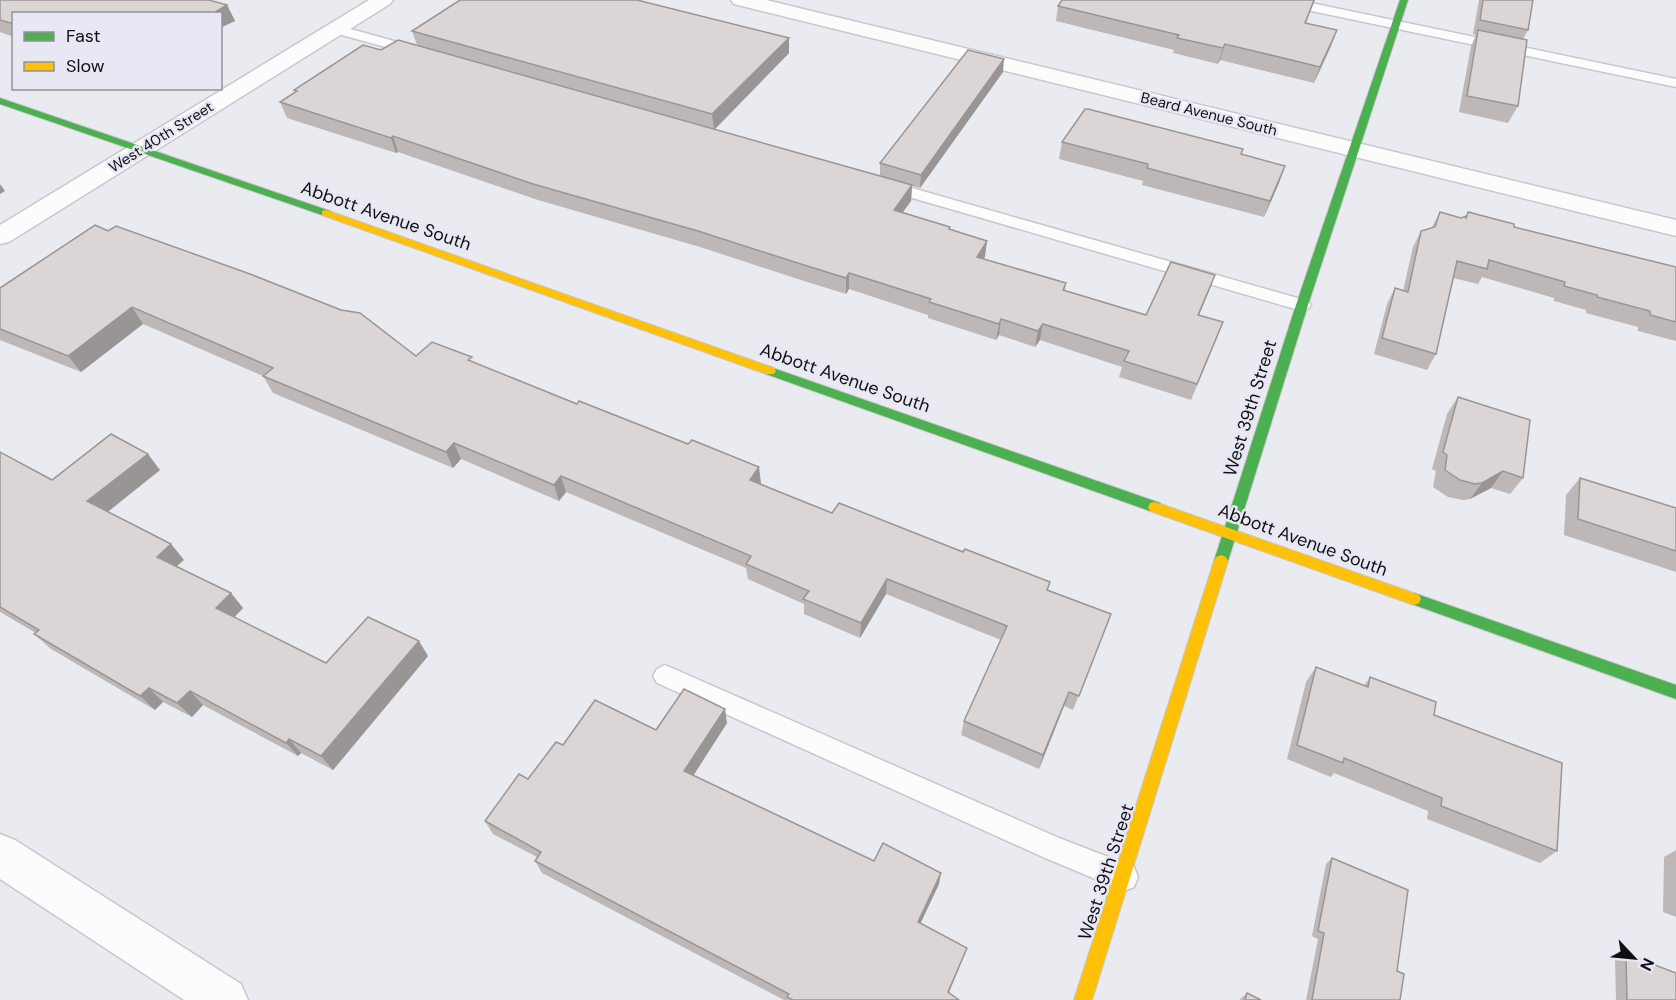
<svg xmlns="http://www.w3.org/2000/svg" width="1676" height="1000" font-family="'DM Sans',sans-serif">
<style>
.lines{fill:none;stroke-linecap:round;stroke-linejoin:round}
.lane-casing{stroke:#c7c7cc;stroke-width:3}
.street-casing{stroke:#c7c7cc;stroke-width:3}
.fast-casing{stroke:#c7c7cc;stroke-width:2}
.slow-casing{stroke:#c7c7cc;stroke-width:2}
.lane{fill:#fcfcfd;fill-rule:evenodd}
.street{fill:#fcfcfd;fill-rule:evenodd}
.fast{fill:#4caf50;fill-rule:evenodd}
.slow{fill:#ffc107;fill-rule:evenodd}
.wall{fill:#bdb7b7}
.shaded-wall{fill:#9a9595}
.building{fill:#dcd5d5;stroke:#9a9595;stroke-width:1.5}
.labels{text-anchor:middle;stroke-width:5;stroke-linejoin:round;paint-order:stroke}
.far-street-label{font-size:15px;fill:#101014;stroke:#e7e8f4}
.street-label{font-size:18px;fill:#101014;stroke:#e7e8f4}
</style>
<rect width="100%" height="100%" fill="#eaebf1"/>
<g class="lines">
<defs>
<g id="lane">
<polygon points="1272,0 1297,0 1676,79 1676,87 1278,4"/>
<polygon points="336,25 423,49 425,52 418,56 331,32 329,29"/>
<polygon points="884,180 1308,301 1311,305 1308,309 1302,311 878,188 876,185 878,182"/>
<polygon points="665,665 1059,838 1134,867 1138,877 1134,887 1124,891 1043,857 657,683 653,676 657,669"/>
</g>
<g id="street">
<polygon points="369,0 393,0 390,4 9,242 0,244 0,225"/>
<polygon points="731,0 766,0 1676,220 1676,236 734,4"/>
<polygon points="0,834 15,840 241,984 248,1000 184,1000 0,879"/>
</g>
<g id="fast">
<polygon points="1400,0 1408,0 1308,305 1228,561 1226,565 1216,565 1214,561 1296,305"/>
<polygon points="0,98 330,211 331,213 330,215 322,215 0,104"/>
<polygon points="770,367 1160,503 1162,507 1160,511 1150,511 766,374 764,371"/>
<polygon points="1414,593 1676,685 1676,699 1409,603 1407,599 1409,595"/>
</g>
<g id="slow">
<polygon points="326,210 774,368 776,371 774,374 766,374 322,215 322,211"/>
<polygon points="1155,502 1419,595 1421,599 1419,603 1414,605 1150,511 1148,507 1150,503"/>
<polygon points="1221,555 1226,557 1228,561 1092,1000 1074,1000 1214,561 1216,557"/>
</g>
</defs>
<use href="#lane" class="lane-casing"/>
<use href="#street" class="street-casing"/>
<use href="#fast" class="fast-casing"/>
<use href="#slow" class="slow-casing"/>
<use href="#lane" class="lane"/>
<use href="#street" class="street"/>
<use href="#fast" class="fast"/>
<use href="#slow" class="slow"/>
</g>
<g class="wall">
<polygon points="0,0 209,0 227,5 235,21 220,28 220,14 14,14 14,37 0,32"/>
<polygon points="1062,0 1315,0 1306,23 1331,46 1314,83 1220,60 1218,64 1173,53 1174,50 1056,21 1058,6"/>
<polygon points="1479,0 1533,0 1528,30 1523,39 1518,106 1508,123 1459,112 1471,46 1476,35 1473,34"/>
<polygon points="412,31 789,53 715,129 880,176 880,163 1003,72 920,188 912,186 911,201 902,213 987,241 984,259 1066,283 1065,291 1146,315 1215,275 1209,291 1199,315 1217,338 1191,400 1119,377 1122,367 1040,340 1035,347 999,335 996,340 928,318 928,315 849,289 846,294 804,281 700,247 538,200 398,152 396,153 287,118 280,102 295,93 294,90 381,50 417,45"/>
<polygon points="1062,142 1241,154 1279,183 1264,217 1142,185 1143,181 1059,159"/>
<polygon points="1440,212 1461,218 1466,216 1468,212 1514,227 1676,267 1676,341 1638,331 1638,327 1586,313 1586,310 1554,301 1554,298 1482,277 1478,284 1453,278 1436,354 1427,370 1374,354 1387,304 1395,288 1403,291 1413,247 1421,231 1432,227"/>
<polygon points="95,225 416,356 474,363 761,483 760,484 832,513 963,552 1050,582 1048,590 1111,614 1073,710 1064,706 1039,769 961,735 964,721 1001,640 886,594 860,638 804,614 804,604 748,579 746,568 566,492 559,501 461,459 453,468 273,393 263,376 143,324 81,372 0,340 0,288"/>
<polygon points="1458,397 1523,478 1510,494 1491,488 1470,499 1463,500 1448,497 1433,487 1436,471 1432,469 1447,414"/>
<polygon points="0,452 52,480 160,470 108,512 171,544 184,560 176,566 231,593 243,608 234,617 326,663 428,656 333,770 301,753 298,756 203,705 192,717 163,702 155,710 51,649 34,634 36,633 0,612"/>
<polygon points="1580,478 1676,508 1676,572 1564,535 1566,495"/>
<polygon points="1316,667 1364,686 1370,677 1434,715 1557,851 1540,863 1427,819 1428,811 1334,773 1331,777 1287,759 1306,682"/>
<polygon points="727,723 693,775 874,861 939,884 920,923 967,948 949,993 959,1000 784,1000 542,873 535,861 537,857 493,834 485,821 528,779 656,730"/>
<polygon points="1676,850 1676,917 1663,912 1664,857"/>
<polygon points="1332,858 1397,971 1400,1000 1306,1000 1318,939 1312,936 1326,864"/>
<polygon points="1626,954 1676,1000 1616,1000 1615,960"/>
<polygon points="1247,993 1261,1000 1239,1000"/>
</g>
<g class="shaded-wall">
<polygon points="227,5 235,21 220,28 220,14 212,14"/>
<polygon points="1337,30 1331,46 1314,83 1320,67"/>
<polygon points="789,38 789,53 714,130 712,114"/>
<polygon points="1225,44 1220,60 1218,64 1223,48"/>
<polygon points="1004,59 1003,72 920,188 921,175"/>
<polygon points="393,136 398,152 396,153 391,138"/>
<polygon points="1285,166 1279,183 1264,217 1270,201"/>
<polygon points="0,184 5,191 0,194"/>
<polygon points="912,185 911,201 893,226 894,210"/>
<polygon points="987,241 985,257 975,273 977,257"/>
<polygon points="849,273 849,289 846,294 846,278"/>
<polygon points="1215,275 1209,291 1192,331 1198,315"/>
<polygon points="132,307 143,324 81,372 68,356"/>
<polygon points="1001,319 999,335 996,340 999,324"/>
<polygon points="1043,324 1040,340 1035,347 1038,331"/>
<polygon points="454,443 461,459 453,468 446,452"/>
<polygon points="148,454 160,470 101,517 87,501"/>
<polygon points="759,467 761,483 751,496 750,480"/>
<polygon points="1503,471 1491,488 1470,499 1482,483"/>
<polygon points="561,476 566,492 559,501 554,485"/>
<polygon points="171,544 184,560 170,572 157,557"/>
<polygon points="887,579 886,594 860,638 861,623"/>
<polygon points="231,593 243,608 229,623 216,608"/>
<polygon points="419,641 428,656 333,770 321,756"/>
<polygon points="149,688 163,702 155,710 140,696"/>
<polygon points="190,691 203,705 192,717 177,703"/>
<polygon points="1069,692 1064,706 1039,769 1043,755"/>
<polygon points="725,709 727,723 688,784 684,771"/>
<polygon points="289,739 301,753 298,756 286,743"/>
<polygon points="941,873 939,884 916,933 918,922"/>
</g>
<g class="building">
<polygon points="0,0 209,0 227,5 212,14 14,14 14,24 0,20"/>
<polygon points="460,0 637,0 789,38 712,114 412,31"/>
<polygon points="1062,0 1314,0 1305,23 1337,30 1320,67 1225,44 1223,48 1177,38 1179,35 1058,6"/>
<polygon points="1483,0 1533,0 1528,30 1480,20"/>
<polygon points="1478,30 1527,40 1518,106 1467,96"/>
<polygon points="398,40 912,185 894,210 950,227 949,229 987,241 977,257 1066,283 1063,290 1146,315 1171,262 1215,275 1198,315 1223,322 1197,384 1124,361 1129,351 1043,324 1038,331 1001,319 999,324 929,302 931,299 849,273 846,278 804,265 698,231 533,184 393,136 391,138 280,102 297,91 294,90 363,45 381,50"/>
<polygon points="968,50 1004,59 921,175 880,163"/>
<polygon points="1085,109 1088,109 1243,149 1241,154 1285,166 1270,201 1147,168 1148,164 1062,142"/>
<polygon points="1440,212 1461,218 1466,216 1466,219 1468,212 1514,224 1514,227 1676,267 1676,322 1650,315 1650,311 1597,297 1597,295 1564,286 1565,282 1489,260 1487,269 1457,261 1436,354 1382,338 1395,288 1408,292 1421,231 1435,227"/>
<polygon points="95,225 108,231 116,226 250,274 341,310 360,313 416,356 432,342 472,357 468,360 577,404 579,401 688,444 692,440 759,467 750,480 832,513 839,503 963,552 965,549 1050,582 1047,590 1111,614 1079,696 1069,692 1043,755 964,721 1007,626 887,579 861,623 803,599 809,591 746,564 751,556 561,476 554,485 454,443 446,452 263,376 273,368 132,307 68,356 0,329 0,288"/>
<polygon points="1458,397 1530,420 1523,478 1503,471 1482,483 1475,484 1460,480 1445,470 1447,455 1443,452"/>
<polygon points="111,434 148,454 87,501 171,544 157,557 231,593 216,608 326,663 368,617 419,641 321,756 289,739 286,743 190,691 177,703 149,688 140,696 34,634 39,630 0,607 0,452 52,480"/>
<polygon points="1580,478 1676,508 1676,551 1578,519"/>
<polygon points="1316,667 1368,687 1370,677 1436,702 1434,715 1562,763 1557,851 1441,806 1442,798 1344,758 1343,763 1297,745"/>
<polygon points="684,689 725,709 684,771 874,861 883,843 941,873 918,922 967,948 948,992 959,1000 793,1000 787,997 789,994 535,861 541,852 485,821 519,774 528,779 556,742 563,745 595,700 656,730"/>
<polygon points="1332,858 1408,890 1397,971 1404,974 1400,1000 1312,1000 1324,933 1318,931"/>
<polygon points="1626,954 1676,973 1676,1000 1627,1000"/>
<polygon points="1247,993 1261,1000 1245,1000"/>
</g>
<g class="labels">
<g class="far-street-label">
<text transform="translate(1209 114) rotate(14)" y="5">Beard Avenue South</text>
<text transform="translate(161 137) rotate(-32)" y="5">West 40th Street</text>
</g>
<g class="street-label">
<text transform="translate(386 216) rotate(19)" y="6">Abbott Avenue South</text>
<text transform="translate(845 378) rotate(19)" y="6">Abbott Avenue South</text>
<text transform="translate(1250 408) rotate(-73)" y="6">West 39th Street</text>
<text transform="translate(1303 540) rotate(20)" y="6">Abbott Avenue South</text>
<text transform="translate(1106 872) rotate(-72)" y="6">West 39th Street</text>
</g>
</g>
<rect x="12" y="12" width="210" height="78" fill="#e7e8f4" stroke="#91929a" stroke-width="1.5"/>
<rect x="24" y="32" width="30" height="9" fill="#4caf50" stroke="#91929a" stroke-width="1.5"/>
<text x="66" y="42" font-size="18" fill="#101014">Fast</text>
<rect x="24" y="62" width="30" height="9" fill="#ffc107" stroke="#91929a" stroke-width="1.5"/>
<text x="66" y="72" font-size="18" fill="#101014">Slow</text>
<g transform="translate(1634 958) rotate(116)" stroke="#e7e8f4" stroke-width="4.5" paint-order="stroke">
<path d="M0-4.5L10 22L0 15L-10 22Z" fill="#101014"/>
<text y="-9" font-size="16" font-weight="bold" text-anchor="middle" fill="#101014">N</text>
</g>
</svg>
